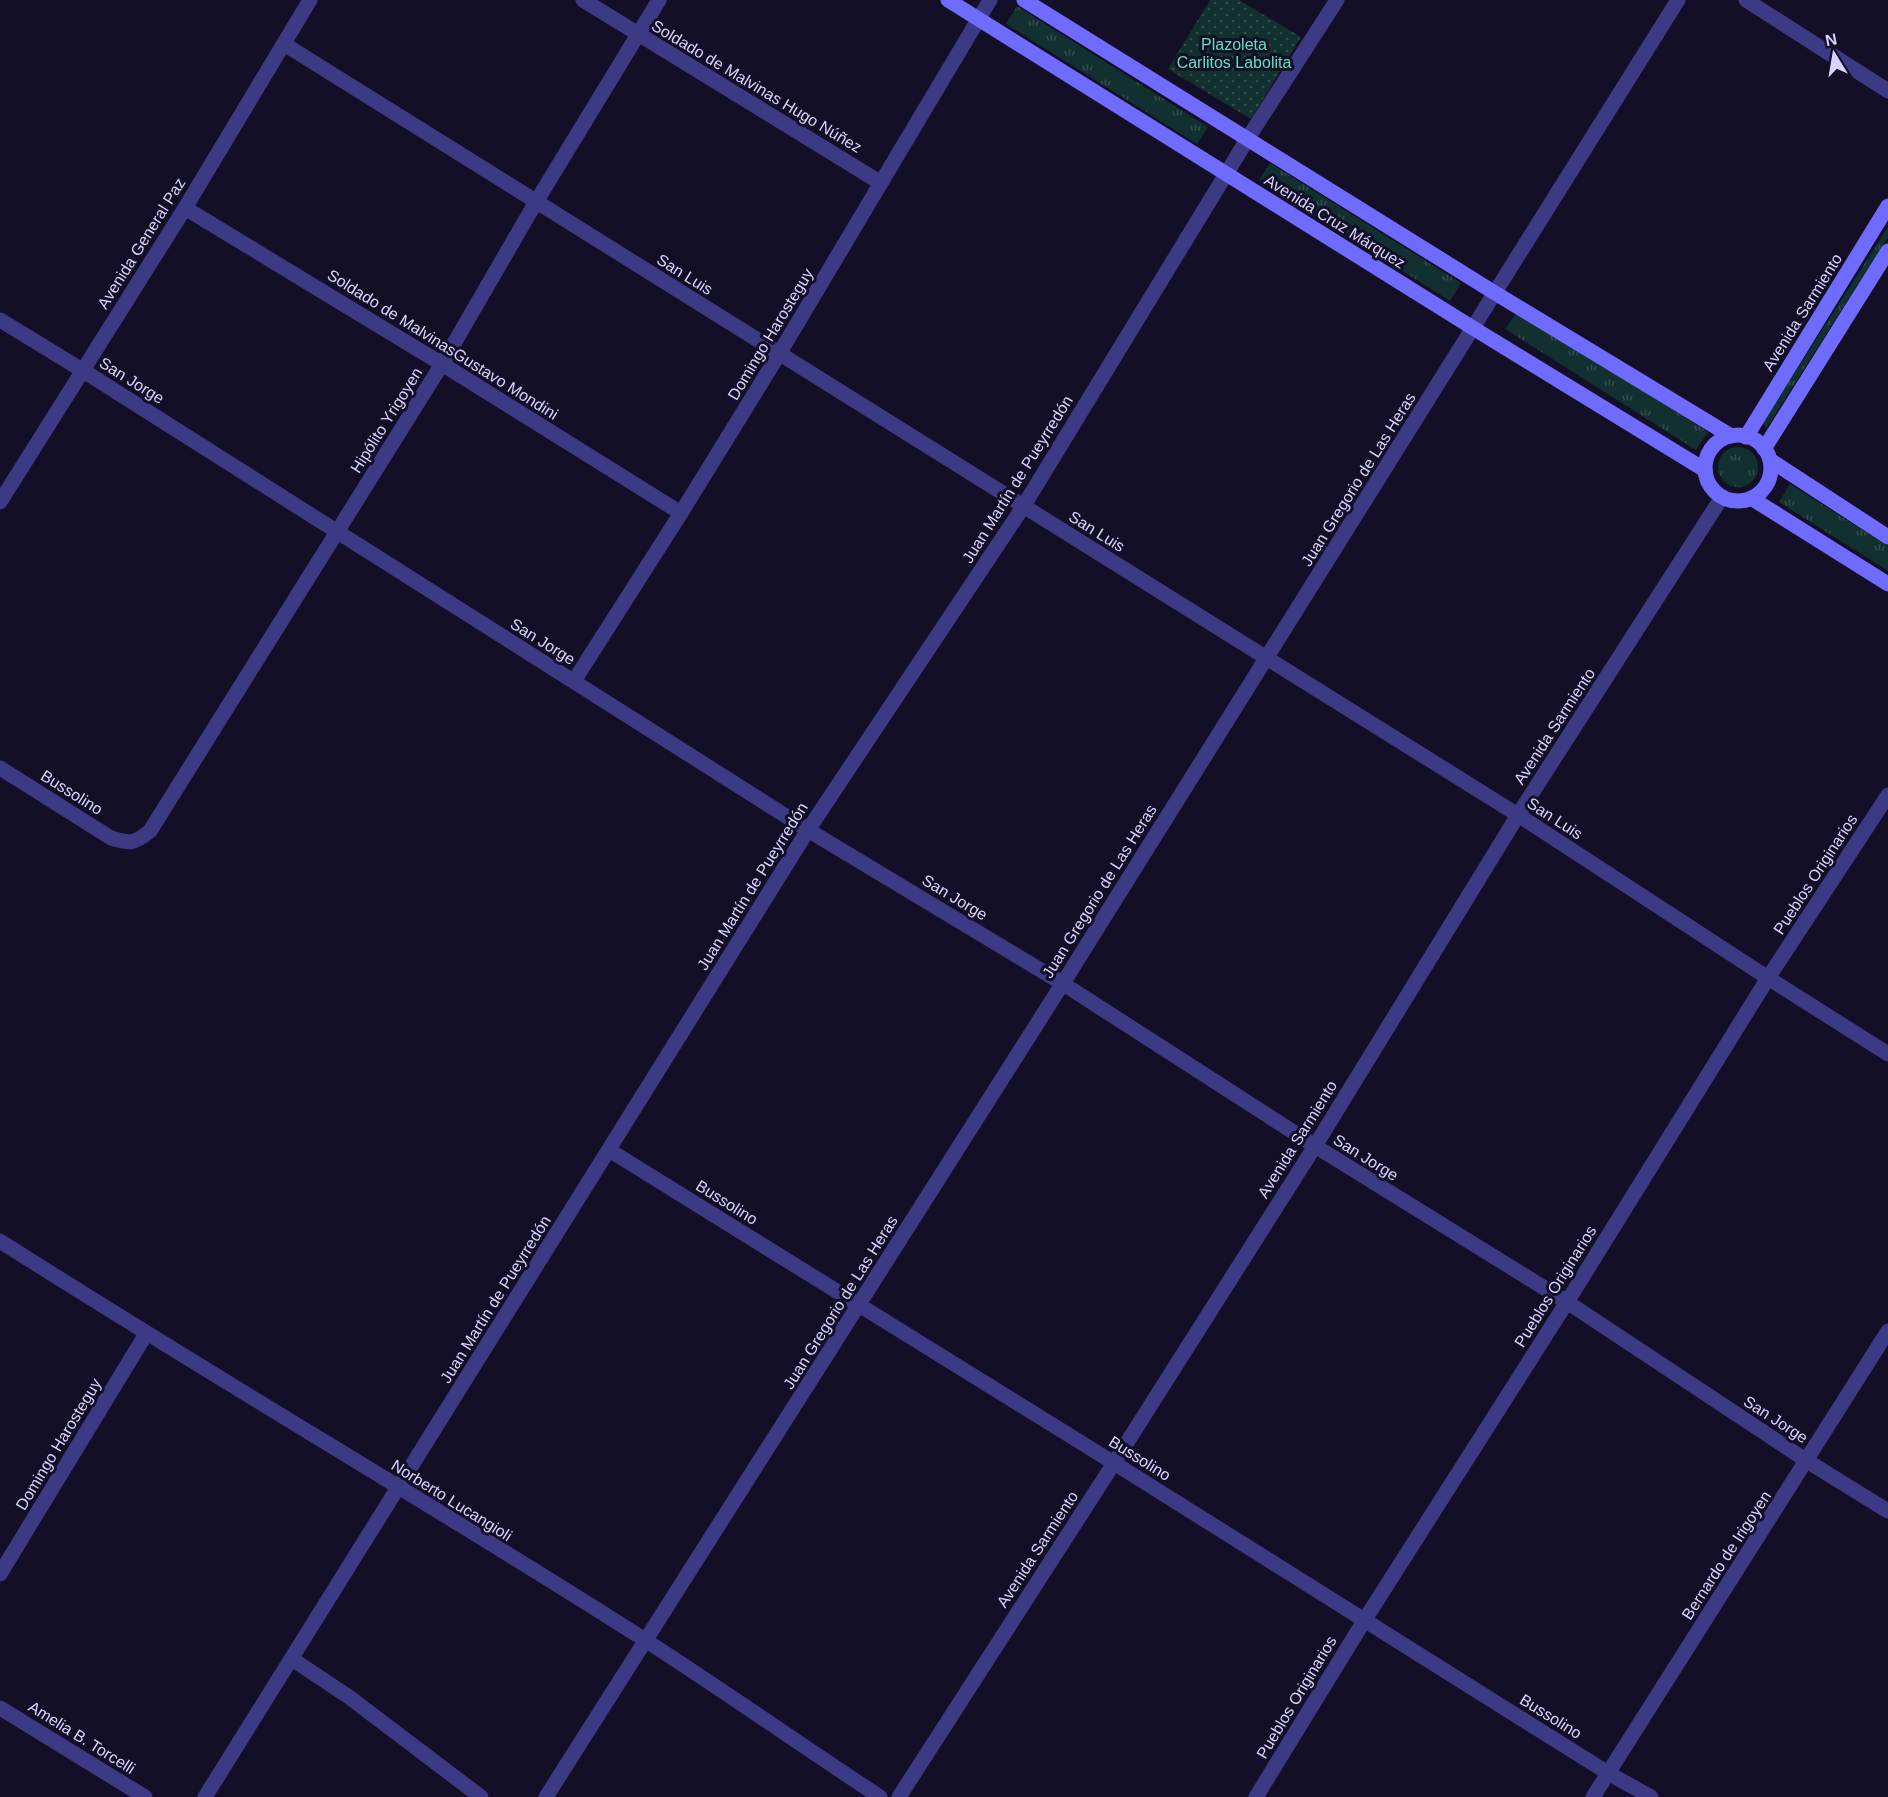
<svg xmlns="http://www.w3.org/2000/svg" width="1888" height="1797" font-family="Helvetica,sans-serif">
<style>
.grass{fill:url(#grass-tufts)}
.park{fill:url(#park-dots)}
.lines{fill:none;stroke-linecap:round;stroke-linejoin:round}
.minor{stroke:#3d3a85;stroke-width:15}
.tertiary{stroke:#3d3a85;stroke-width:15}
.secondary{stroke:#6f6bff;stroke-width:15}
.labels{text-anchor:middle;stroke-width:6;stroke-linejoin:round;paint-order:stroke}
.park-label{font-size:16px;fill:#5fe0c0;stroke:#130f26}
.street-label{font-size:16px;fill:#d9d4ff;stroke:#130f26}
</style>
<defs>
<pattern id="grass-tufts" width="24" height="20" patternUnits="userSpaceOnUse" patternTransform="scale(1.5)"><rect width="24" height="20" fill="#12302f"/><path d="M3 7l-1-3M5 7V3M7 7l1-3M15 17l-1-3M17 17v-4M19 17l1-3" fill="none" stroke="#344d4e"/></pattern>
<pattern id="park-dots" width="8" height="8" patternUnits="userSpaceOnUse" patternTransform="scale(1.5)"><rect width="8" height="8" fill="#12302f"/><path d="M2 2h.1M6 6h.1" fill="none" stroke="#344d4e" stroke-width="1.8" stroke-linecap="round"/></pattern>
</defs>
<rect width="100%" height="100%" fill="#130f26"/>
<g class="grass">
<polygon points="1017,6 1208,127 1197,144 1006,24"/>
<polygon points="1270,163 1461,283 1450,301 1259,180"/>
<polygon points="1888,227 1888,237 1767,427 1762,424"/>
<polygon points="1517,312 1708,432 1696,450 1505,329"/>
<circle cx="1738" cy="467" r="20"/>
<polygon points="1790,484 1888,546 1888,571 1779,502"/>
</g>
<polygon class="park" points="1210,0 1239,0 1301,37 1251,119 1168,69"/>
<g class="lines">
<g class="minor">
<polyline points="583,0 881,183"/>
<polyline points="1746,0 1888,91"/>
<polyline points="284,44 1518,815 1768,978 1888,1054"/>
<polyline points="185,208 442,364 681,513"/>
<polyline points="0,320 82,370 808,830 1062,983 1315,1146 1567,1302 1807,1461 1888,1511"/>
<polyline points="574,681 681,513 779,354 990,0"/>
<path d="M0 768 111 838C130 844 134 844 150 831L442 364 536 202 659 0"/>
<polyline points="609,1150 1114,1463 1608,1773 1651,1797"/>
<polyline points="0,1574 146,1334"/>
<polyline points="292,1659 349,1697 481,1797"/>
<polyline points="0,1708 145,1797"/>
<polyline points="205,1797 808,830 1023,507 1248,138 1337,0"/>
<path d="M546 1797C928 1201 1304 601 1678 0"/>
<polyline points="1256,1797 1364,1621 1567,1302 1768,978 1888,795"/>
<polyline points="1593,1797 1888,1331"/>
</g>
<g class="tertiary">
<polyline points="0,502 185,208 310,0"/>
<path d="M0 1241C213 1377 432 1504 645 1640 724 1691 801 1745 880 1797"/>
<polyline points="899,1797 1114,1463 1315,1146 1518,815 1722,497"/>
</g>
<g class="secondary">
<polyline points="948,0 1473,328 1705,470"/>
<polyline points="1024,0 1495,293 1731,436"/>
<circle cx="1738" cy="468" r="33"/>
<polyline points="1746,437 1888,206"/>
<polyline points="1764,449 1888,251"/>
<polyline points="1770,460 1888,537"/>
<polyline points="1751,498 1888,584"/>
</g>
</g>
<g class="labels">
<g class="park-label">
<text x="1234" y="50">Plazoleta<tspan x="1234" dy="18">Carlitos Labolita</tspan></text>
</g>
<g class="street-label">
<text transform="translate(757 86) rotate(31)" y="6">Soldado de Malvinas Hugo Núñez</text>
<text transform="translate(1335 221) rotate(32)" y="6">Avenida Cruz Márquez</text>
<text transform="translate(141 243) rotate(-58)" y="6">Avenida General Paz</text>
<text transform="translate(685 274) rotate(32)" y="6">San Luis</text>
<text transform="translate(1802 312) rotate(-58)" y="6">Avenida Sarmiento</text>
<text transform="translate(770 334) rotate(-59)" y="6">Domingo Harosteguy</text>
<text transform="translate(443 344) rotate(32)" y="6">Soldado de MalvinasGustavo Mondini</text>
<text transform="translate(132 380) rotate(32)" y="6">San Jorge</text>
<text transform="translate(386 420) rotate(-58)" y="6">Hipólito Yrigoyen</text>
<text transform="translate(1017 479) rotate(-58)" y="6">Juan Martín de Pueyrredón</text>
<text transform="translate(1358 479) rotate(-58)" y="6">Juan Gregorio de Las Heras</text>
<text transform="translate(1097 531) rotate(32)" y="6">San Luis</text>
<text transform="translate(543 641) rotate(32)" y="6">San Jorge</text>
<text transform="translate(1554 726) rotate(-57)" y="6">Avenida Sarmiento</text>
<text transform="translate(72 792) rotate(32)" y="6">Bussolino</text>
<text transform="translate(1555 818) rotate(33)" y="6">San Luis</text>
<text transform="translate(1815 874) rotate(-57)" y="6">Pueblos Originarios</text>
<text transform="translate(752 886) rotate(-58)" y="6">Juan Martín de Pueyrredón</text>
<text transform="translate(1099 891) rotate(-58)" y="6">Juan Gregorio de Las Heras</text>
<text transform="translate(955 897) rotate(31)" y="6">San Jorge</text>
<text transform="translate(1297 1139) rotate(-58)" y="6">Avenida Sarmiento</text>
<text transform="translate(1366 1157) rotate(32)" y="6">San Jorge</text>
<text transform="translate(727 1202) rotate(32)" y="6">Bussolino</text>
<text transform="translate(1555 1286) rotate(-58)" y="6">Pueblos Originarios</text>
<text transform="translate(495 1299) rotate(-58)" y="6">Juan Martín de Pueyrredón</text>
<text transform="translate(840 1302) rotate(-58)" y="6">Juan Gregorio de Las Heras</text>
<text transform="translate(1776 1419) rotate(33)" y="6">San Jorge</text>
<text transform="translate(58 1444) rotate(-59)" y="6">Domingo Harosteguy</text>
<text transform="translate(1140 1458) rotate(32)" y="6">Bussolino</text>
<text transform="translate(452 1500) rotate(32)" y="6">Norberto Lucangioli</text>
<text transform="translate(1037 1549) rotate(-57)" y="6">Avenida Sarmiento</text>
<text transform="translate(1726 1555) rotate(-57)" y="6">Bernardo de Irigoyen</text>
<text transform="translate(1296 1697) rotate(-59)" y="6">Pueblos Originarios</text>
<text transform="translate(1551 1716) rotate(32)" y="6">Bussolino</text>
<text transform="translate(82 1737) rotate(32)" y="6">Amelia B. Torcelli</text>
</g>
</g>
<g transform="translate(1834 54) rotate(349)" stroke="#130f26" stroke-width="4.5" paint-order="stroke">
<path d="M0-4.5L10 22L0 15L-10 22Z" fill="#d9d4ff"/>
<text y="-9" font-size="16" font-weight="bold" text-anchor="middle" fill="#d9d4ff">N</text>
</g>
</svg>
